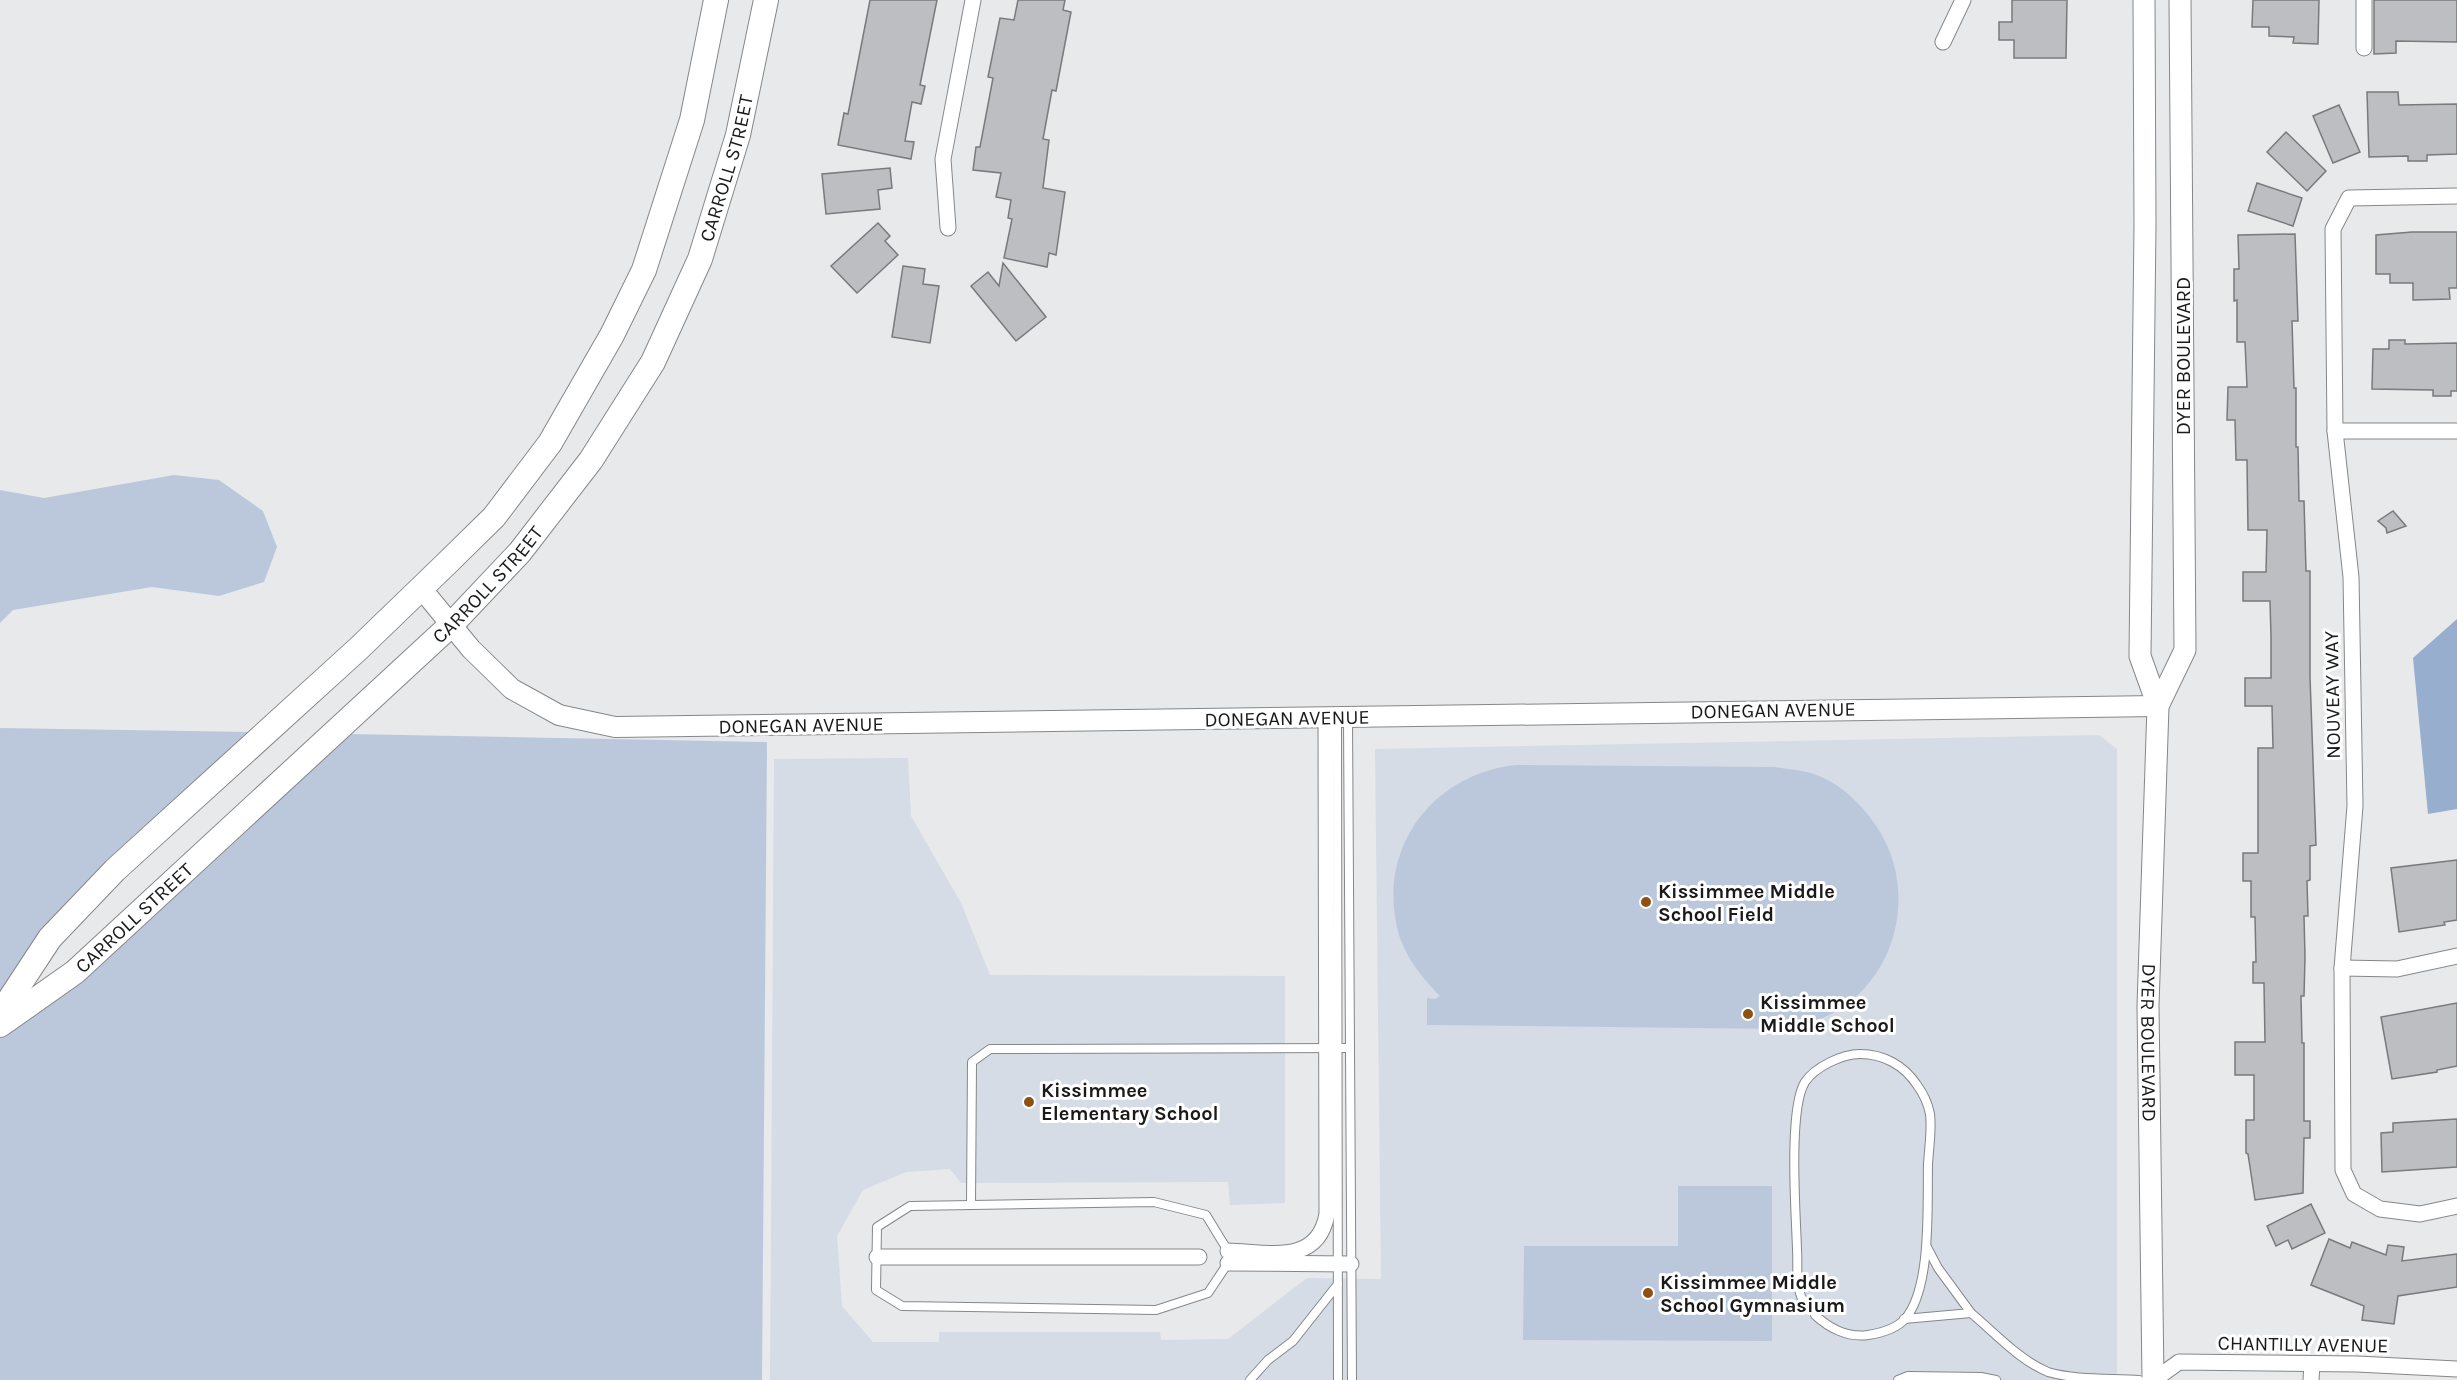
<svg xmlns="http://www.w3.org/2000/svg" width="2457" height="1380" font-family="Karla,sans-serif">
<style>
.built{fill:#d6dce5}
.green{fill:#bbc8dc}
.water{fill:#98aece}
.building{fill:#bcbec1;stroke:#797a7d;stroke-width:1.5}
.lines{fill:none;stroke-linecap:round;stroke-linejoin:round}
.service-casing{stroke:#858789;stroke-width:10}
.minor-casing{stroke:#858789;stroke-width:17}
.tertiary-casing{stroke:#858789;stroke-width:22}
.secondary-casing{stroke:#858789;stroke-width:23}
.primary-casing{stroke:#858789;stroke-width:26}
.service{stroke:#fff;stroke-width:8}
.minor{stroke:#fff;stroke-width:15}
.tertiary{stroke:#fff;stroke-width:20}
.secondary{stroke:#fff;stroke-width:21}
.primary{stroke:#fff;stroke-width:24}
.poi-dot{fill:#8d5112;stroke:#fff;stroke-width:2}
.labels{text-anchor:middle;stroke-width:6;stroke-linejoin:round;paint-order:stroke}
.street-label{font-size:20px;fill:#1a1a1b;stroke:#fff}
.poi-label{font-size:20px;font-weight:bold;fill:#1a1a1b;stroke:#fff;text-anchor:start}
</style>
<rect width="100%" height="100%" fill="#e7e9eb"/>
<polygon class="built" points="2099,735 2117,749 2117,1380 770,1380 774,759 908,758 911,816 961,903 990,975 1285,976 1285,1203 1230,1205 1228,1182 961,1183 950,1169 906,1172 863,1190 837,1236 842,1306 873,1342 939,1342 939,1332 1160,1332 1161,1340 1228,1339 1307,1278 1381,1279 1375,749"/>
<g class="green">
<polygon points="174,475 219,480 263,511 277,547 264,582 219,596 152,587 13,610 0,623 0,490 44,498"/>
<polygon points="0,728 251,732 0,995"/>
<polygon points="348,734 767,742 762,1380 0,1380 0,1038 81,981"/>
<path d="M1516 765 1775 767C1787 769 1800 770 1811 773 1838 781 1862 804 1877 827 1916 886 1901 969 1840 1009 1823 1020 1804 1024 1785 1029L1427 1025V998L1435 999 1440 996C1424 980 1406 958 1399 935 1375 851 1431 774 1516 765Z"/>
<polygon points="1678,1186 1772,1186 1772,1341 1523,1340 1524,1246 1678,1246"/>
</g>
<polygon class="water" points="2457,619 2457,809 2428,814 2413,658"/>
<g class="building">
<polygon points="870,0 937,0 920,85 925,86 921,104 912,102 905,141 914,142 911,159 838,145 844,113 848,114"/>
<polygon points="1018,0 1065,0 1063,10 1071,12 1056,91 1052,90 1043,139 1049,140 1043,188 1065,192 1056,255 1049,253 1047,267 1004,258 1012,219 1008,218 1011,200 996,197 1001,173 973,170 976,147 980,147 993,78 988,77 1000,18 1014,20"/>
<polygon points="2012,0 2067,0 2066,58 2014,58 2014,40 1999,40 1999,22 2012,22"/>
<polygon points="2253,0 2319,0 2318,44 2293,43 2294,37 2269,36 2269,27 2252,27"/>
<polygon points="2374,0 2457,0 2457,42 2396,41 2396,53 2374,54"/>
<polygon points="2367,92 2398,92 2399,105 2457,104 2457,154 2427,155 2427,161 2408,161 2408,156 2369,157"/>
<polygon points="2339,105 2360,152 2333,163 2313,116"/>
<polygon points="2286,132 2326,171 2307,191 2267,152"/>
<polygon points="890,168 892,188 878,190 880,209 826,214 822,174"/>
<polygon points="2257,183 2302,198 2293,226 2248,211"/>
<polygon points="878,223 890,236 885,241 898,255 857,293 831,266"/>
<polygon points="2412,232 2457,232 2457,288 2449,288 2450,299 2413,300 2413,283 2390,283 2390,274 2376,274 2376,235"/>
<polygon points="2295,234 2298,321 2292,321 2294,388 2296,388 2296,447 2298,447 2299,501 2304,501 2306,571 2310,571 2310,677 2316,845 2310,846 2310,880 2307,881 2308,916 2304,916 2305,957 2304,996 2301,996 2302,1043 2304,1043 2304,1121 2310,1121 2310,1138 2304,1138 2303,1193 2255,1200 2248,1154 2246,1153 2246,1120 2254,1120 2254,1075 2235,1075 2235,1042 2265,1042 2264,983 2253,983 2253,962 2256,962 2255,917 2251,917 2251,881 2243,881 2243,853 2258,853 2258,748 2273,748 2272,706 2245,706 2245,678 2271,678 2271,636 2270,601 2243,601 2243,572 2266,572 2267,530 2248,530 2247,460 2236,460 2235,420 2227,420 2228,387 2247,387 2245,342 2237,342 2237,300 2234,301 2234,269 2239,269 2238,235"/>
<polygon points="1003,263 1046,317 1016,341 971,286 988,272 999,286"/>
<polygon points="903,266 925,269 923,284 939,286 930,343 892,337"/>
<polygon points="2389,340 2405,340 2405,344 2457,343 2457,391 2451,391 2451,396 2433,396 2433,390 2372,389 2373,349 2389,349"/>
<polygon points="2393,511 2406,526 2387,533 2386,528 2378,521"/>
<polygon points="2457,860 2457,920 2444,922 2445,925 2399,932 2391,868"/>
<polygon points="2457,1003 2457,1066 2437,1070 2437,1072 2392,1079 2381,1017"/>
<polygon points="2457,1119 2457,1167 2382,1172 2381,1133 2393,1132 2393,1123"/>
<polygon points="2311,1204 2325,1233 2292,1249 2288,1240 2276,1246 2267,1226"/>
<polygon points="2329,1239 2350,1248 2352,1242 2386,1255 2388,1245 2404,1247 2402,1261 2457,1254 2457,1287 2398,1296 2394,1324 2362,1320 2364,1306 2311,1285"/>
</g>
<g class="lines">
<defs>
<g id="service">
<polyline points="1337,718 1338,1380"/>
<polyline points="1348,719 1352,1380"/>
<polygon points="1154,1202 1206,1215 1228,1251 1228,1263 1208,1293 1156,1310 902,1306 876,1290 877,1227 910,1206"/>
<polyline points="971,1205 972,1062 990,1049 1350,1048"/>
<path d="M1804 1302C1802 1299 1800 1294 1799 1290 1796 1277 1798 1262 1797 1249 1796 1215 1788 1109 1805 1082 1815 1067 1842 1054 1860 1054 1883 1054 1904 1065 1917 1085 1923 1093 1928 1104 1930 1114 1932 1129 1929 1148 1928 1164 1927 1204 1932 1288 1905 1319 1896 1329 1881 1333 1868 1335 1848 1338 1829 1328 1815 1315"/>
<path d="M1971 1313C1995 1333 2019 1360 2048 1372 2075 1380 2110 1378 2139 1380"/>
<polyline points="1904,1319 1971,1313 1938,1268 1927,1247"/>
<polyline points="1250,1380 1268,1360 1293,1341 1338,1284"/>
<polyline points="1898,1380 1908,1376 1981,1377 1996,1380"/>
</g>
<g id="minor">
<polyline points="2364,0 2364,48"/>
<polyline points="1943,42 1963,0"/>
<polyline points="2457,196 2349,198 2333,229 2335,431 2351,577 2355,806 2342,968 2343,1170 2354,1194 2380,1209 2420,1214 2457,1206"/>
<polyline points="948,228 943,159 973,0"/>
<polyline points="2335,431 2457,431"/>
<polyline points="2342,968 2397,969 2457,956"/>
<path d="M1228 1251C1268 1252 1318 1266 1327 1214L1326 717"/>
<polyline points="877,1257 1199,1257"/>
<polyline points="1228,1263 1351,1264"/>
<polyline points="2154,1380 2179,1362 2357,1364 2457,1369"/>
<polyline points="2311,1380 2312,1364"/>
</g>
<polyline id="tertiary" points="421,588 471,649 512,689 559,715 615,727 2158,706"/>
<g id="secondary">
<path id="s1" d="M2144 0 2145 225 2140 656 2158 706 2148 1006 2153 1380"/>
<polyline points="2158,706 2185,650 2180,0"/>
</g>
<g id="primary">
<polyline points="0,1014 50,938 115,870 358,649 443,567 494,517 550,443 612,335 644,270 692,120 716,0"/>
<path id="s2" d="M0 1025 75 972 452 624 520 552 591 460 653 362 700 259 738 135 766 0"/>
</g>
</defs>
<use href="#service" class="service-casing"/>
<use href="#minor" class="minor-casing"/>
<use href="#tertiary" class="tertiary-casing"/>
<use href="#secondary" class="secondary-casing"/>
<use href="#primary" class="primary-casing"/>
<use href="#service" class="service"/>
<use href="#minor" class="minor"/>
<use href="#tertiary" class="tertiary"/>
<use href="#secondary" class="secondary"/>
<use href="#primary" class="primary"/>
</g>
<g class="poi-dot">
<circle cx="1646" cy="902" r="6"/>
<circle cx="1748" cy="1014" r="6"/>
<circle cx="1029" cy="1102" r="6"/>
<circle cx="1648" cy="1293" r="6"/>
</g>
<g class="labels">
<g class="street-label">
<text dy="7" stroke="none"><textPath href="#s2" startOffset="1144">CARROLL STREET</textPath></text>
<text transform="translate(2183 356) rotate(-90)" y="7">DYER BOULEVARD</text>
<text dy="7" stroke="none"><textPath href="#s2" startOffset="658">CARROLL STREET</textPath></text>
<text transform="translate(2332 695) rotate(-91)" y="7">NOUVEAY WAY</text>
<text transform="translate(1773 710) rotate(-1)" y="7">DONEGAN AVENUE</text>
<text transform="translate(1287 718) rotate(-1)" y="7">DONEGAN AVENUE</text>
<text transform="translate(801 725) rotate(-1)" y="7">DONEGAN AVENUE</text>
<text dy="7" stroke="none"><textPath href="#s2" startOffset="172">CARROLL STREET</textPath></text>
<text dy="7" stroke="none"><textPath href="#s1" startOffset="1046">DYER BOULEVARD</textPath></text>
<text transform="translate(2303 1344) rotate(1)" y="7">CHANTILLY AVENUE</text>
</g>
<g class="poi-label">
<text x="1658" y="898">Kissimmee Middle<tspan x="1658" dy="23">School Field</tspan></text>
<text x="1760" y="1009">Kissimmee<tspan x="1760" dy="23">Middle School</tspan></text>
<text x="1041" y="1097">Kissimmee<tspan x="1041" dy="23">Elementary School</tspan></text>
<text x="1660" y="1289">Kissimmee Middle<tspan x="1660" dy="23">School Gymnasium</tspan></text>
</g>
</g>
</svg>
